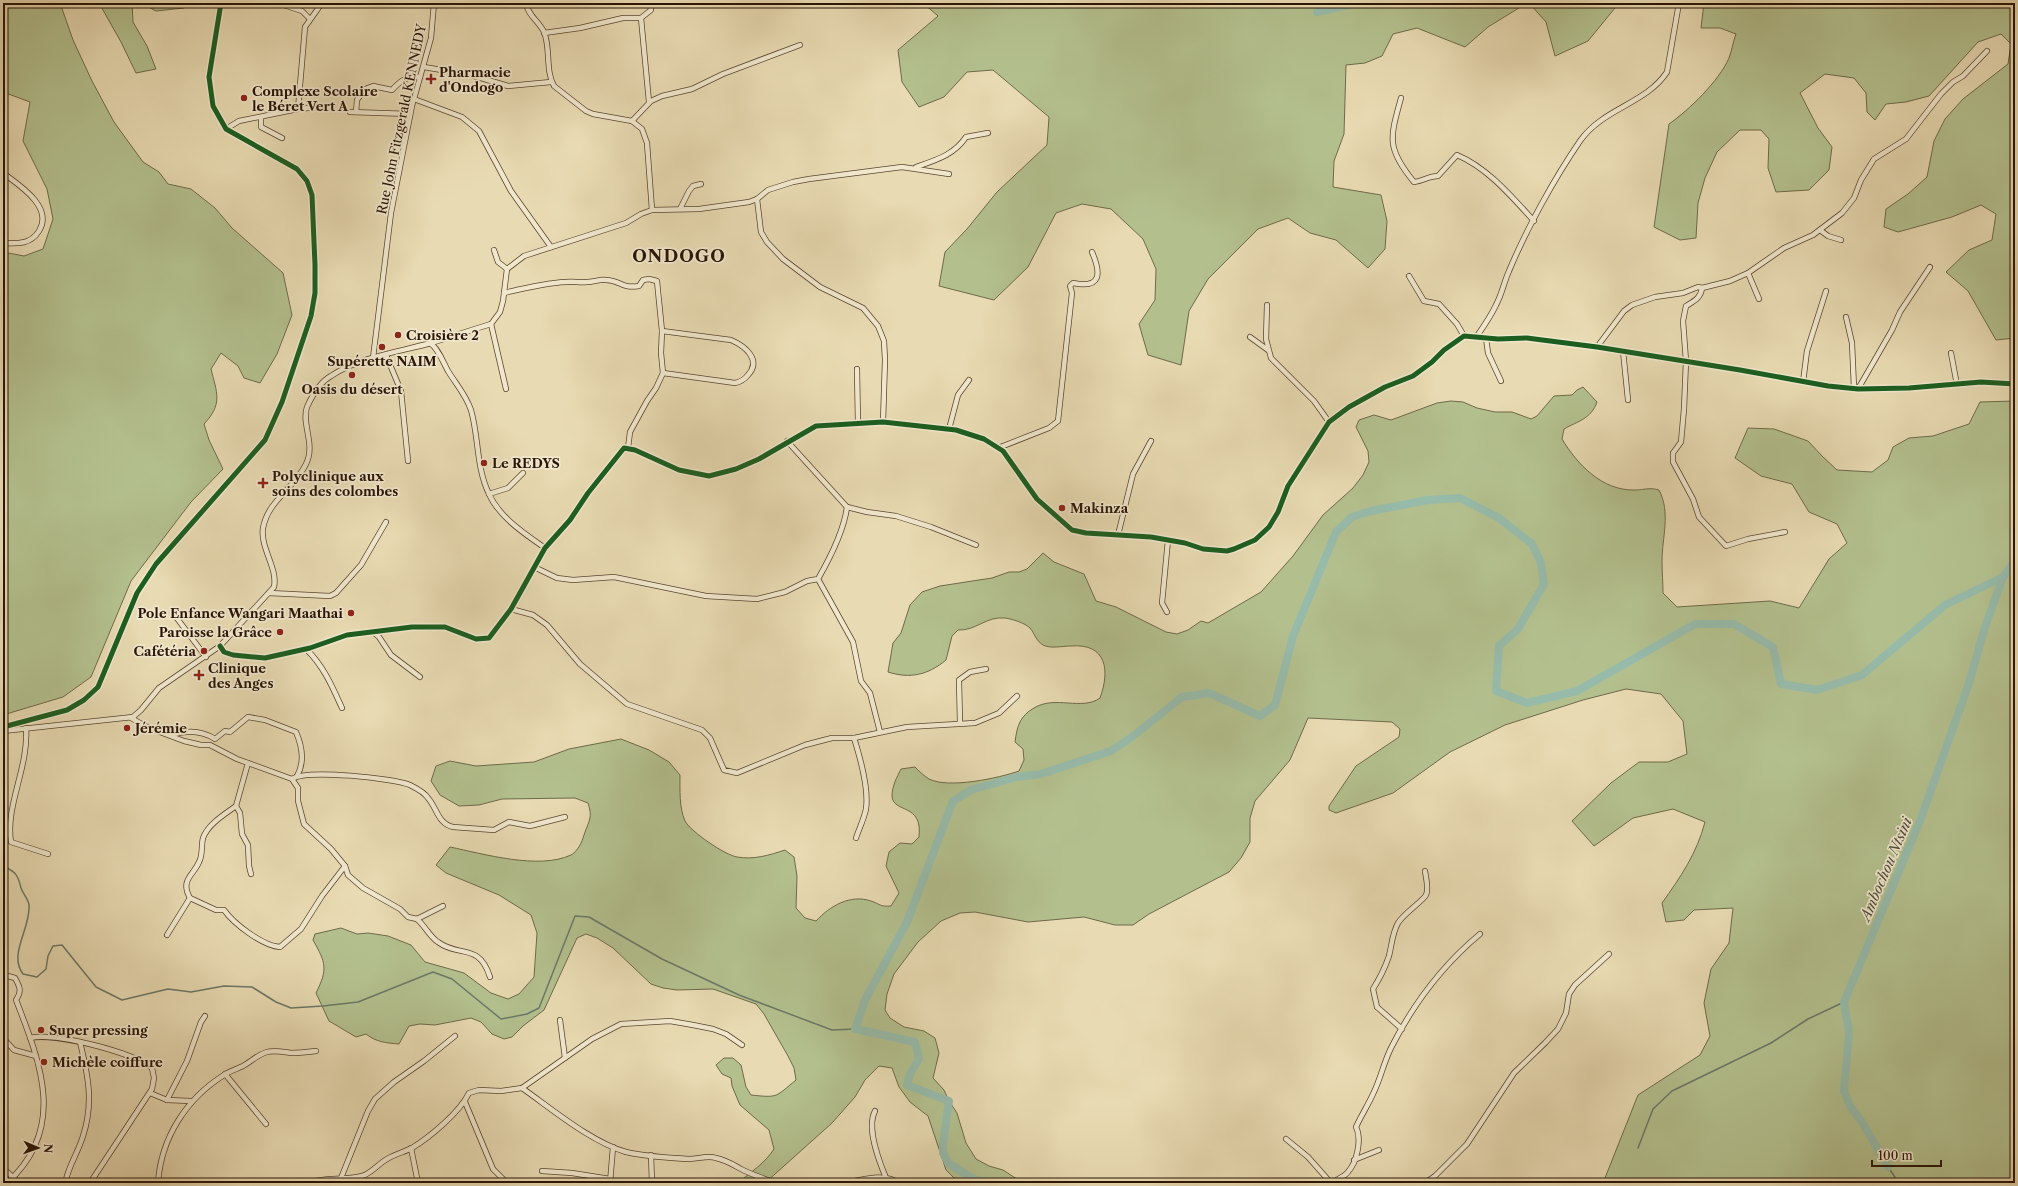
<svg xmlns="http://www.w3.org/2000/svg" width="2018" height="1186" font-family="'Libre Caslon Text',serif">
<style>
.green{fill:#b3c08e;stroke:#6e6a4a}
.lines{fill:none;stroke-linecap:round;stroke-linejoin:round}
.stream{stroke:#6b7868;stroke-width:1.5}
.river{stroke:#97bbaa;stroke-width:8}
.minor-casing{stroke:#594630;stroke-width:6}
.minor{stroke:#f0e7cd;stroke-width:4.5}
.cycleway-casing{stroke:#f0e7cd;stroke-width:8}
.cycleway{stroke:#1b5e20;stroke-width:5}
.poi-dot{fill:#8f2418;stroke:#f0e7cd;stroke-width:1.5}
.labels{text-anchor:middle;stroke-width:3.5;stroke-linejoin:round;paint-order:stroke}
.poi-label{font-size:13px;font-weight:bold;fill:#291405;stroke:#f0e7cd;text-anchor:start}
.street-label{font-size:13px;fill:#291405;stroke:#f0e7cd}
.water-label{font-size:14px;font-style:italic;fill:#504e3f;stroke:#f0e7cd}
.district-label{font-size:17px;font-weight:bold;letter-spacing:1px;fill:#291405;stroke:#f0e7cd}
</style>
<rect width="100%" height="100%" fill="#e8dab2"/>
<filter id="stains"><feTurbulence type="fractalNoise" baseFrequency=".005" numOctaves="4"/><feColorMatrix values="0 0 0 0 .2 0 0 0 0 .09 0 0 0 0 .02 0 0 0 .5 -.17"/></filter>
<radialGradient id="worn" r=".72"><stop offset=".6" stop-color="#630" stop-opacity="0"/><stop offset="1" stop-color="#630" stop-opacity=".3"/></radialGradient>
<g class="green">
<path d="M3 3H60L73 40 92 81 114 122 143 162 159 172 168 184 191 189 215 208 232 228 283 273 292 315 277 354 260 383 244 378 238 366 221 353 211 369C217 393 223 404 204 424L209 440 223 469 191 502 131 581 91 677 63 697 3 715V252L24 256 43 249 53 219 47 189 23 141 30 102 3 92Z"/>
<polygon points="99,3 132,3 133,22 147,46 156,69 136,73 121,42"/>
<polygon points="141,3 186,3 184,8 156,11"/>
<polygon points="923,3 1527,3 1488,27 1465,47 1417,28 1393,34 1382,56 1365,63 1346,65 1344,134 1334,161 1333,187 1381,195 1387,221 1385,249 1368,268 1336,240 1310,233 1288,218 1258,229 1208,279 1189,311 1181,365 1148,355 1139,324 1155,300 1156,269 1143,239 1111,209 1082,204 1056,213 1028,267 994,300 939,286 945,252 967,229 997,192 1047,145 1049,117 993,70 967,72 944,97 919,107 902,82 898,50 938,16"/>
<polygon points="1529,3 1619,3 1588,41 1555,56 1546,22"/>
<path d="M1704 3H2015V338L1996 340 1968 291 1946 272 1969 250 1992 240 1996 214 1981 205 1952 217 1898 232 1884 227 1886 209 1908 194 1927 177 1934 141 1945 119 1963 99 2008 64 2011 44 2001 34 1978 42 1929 96 1906 102 1886 104 1875 120 1867 112 1866 93 1854 78 1825 74 1800 93 1818 128 1832 147 1829 170 1809 190 1776 192 1768 168 1769 139 1761 130H1740L1717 152 1705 178 1698 203 1696 238 1680 240 1654 227 1669 124C1689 110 1719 81 1729 58 1732 50 1733 42 1736 34L1720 28H1701Z"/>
<path d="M1583 387 1597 402C1591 419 1578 421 1564 429L1562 439C1577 464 1602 491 1635 490 1645 490 1648 487 1659 490 1671 513 1662 537 1662 561 1662 572 1663 583 1663 593L1677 607 1770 601 1799 608 1829 559 1847 543 1837 524 1809 512 1792 484 1761 476 1735 458 1748 428 1774 429 1808 441 1822 456 1837 470 1872 472 1888 460 1893 447 1909 438 1933 436 1969 424 1980 402 2015 401V1183H1603L1638 1095 1700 1055 1710 1036 1704 1003 1711 969 1729 943 1733 908 1694 910 1684 920 1666 922 1662 903C1680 878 1697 853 1705 822L1673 809 1633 818 1594 846 1572 821 1611 783 1639 762H1668L1687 754 1683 721 1661 694 1626 689 1583 700 1505 725 1450 752 1393 793 1336 813 1329 810V806L1356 766 1399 737 1400 729 1392 722 1308 718 1290 760 1255 801 1250 818V842L1241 858 1229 872 1149 914 1133 925H1115L1084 917 1028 922 975 912 960 913 941 921 918 942 894 974 887 994 885 1010 890 1018 904 1027 924 1031 935 1038 939 1053 933 1078 944 1090 949 1101 957 1113 966 1143 976 1159 989 1166 1003 1170 1023 1183H966L956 1180 946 1170 928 1116 910 1102 899 1087 892 1068 879 1066 865 1080 855 1097 832 1123 765 1183H738C751 1172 765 1163 774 1149L769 1130 740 1105 732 1086 731 1078 722 1074 716 1065 724 1058H733L741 1065 746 1087 751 1095C779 1098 775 1097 796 1080L794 1068 788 1056 764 1014 756 1004 713 989 677 990 663 988 651 984 613 948 597 938 586 934 577 938 544 1010 523 1026 512 1037 504 1039 492 1034 481 1022 471 1018 435 1025 420 1024 409 1026 399 1044C386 1043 376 1042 366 1034L356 1037 329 1021 316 993C328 969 326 963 313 940L315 934 341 928 357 934 368 933 388 936 411 945 425 962 464 973 491 993 508 999 519 994 534 977 537 933 531 915 499 895 446 873 436 865 450 847C484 854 539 870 571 855 578 851 582 842 584 835 589 820 593 818 588 803L575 798 502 799 479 805 459 806 440 795 431 781 436 766 450 761 476 766 534 762 569 749 621 739 649 750 669 762 680 775C680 790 679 807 685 821 691 832 725 855 737 857 754 860 770 855 785 850L794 857 797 876 796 908 805 918 816 921C830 906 850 894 871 901 880 904 880 907 891 906L899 893 886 866 889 852 900 843 912 844 919 837C923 802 893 814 892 796 892 786 897 777 901 769L915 767C919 771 924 776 929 779 949 789 999 778 1019 771L1024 760 1023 749 1015 742C1017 726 1020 716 1034 708 1055 695 1082 711 1100 698 1110 671 1107 643 1071 646 1062 646 1051 649 1043 645 1036 641 1035 634 1030 628 1025 623 1012 619 1005 618 986 616 976 631 958 630L952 636 946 660C928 675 910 679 888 672L893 643 901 633 910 605 922 592 940 586 992 578 1009 572H1019L1027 569 1043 553 1054 562 1084 574 1096 601 1116 607 1166 632 1177 634 1188 630 1201 621 1208 623 1261 592 1293 556 1323 515 1353 488 1363 475 1369 462 1368 451 1356 427 1359 420 1374 415 1391 420 1437 403 1451 401 1463 402 1477 408 1495 412H1512L1531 419 1537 416 1554 396 1572 395 1577 390Z"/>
</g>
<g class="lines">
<g class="stream">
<path d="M3 866C16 872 18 875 21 888 23 894 29 900 29 905 31 928 8 954 23 974L37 977 46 969 48 956 53 946 62 945 96 987 122 1000 168 989 191 992 224 986 252 987 276 1002 291 1008 323 1006 358 1002 433 972 452 979 501 1019 527 1014 539 1008 575 916 589 917 662 959 739 995 832 1030 855 1029"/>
<polyline points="1638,1148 1653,1109 1672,1091 1771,1043 1808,1019 1844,1002"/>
<polyline points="1888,1167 1899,1183"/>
</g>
<g class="river">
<polyline points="1317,12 1357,3"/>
<polyline points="1888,1167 1862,1122 1850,1106 1844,1091 1849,1032 1844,1002 1920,821 1969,683 1984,630 2003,577 2015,561"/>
<polyline points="997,1183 975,1180 948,1163 943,1153 943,1144 949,1101 907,1085 910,1074 919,1059 915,1042 855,1029 865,1000 907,922 953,801 971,790 1017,777 1041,774 1111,751 1132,737 1182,697 1209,693 1260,716 1275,705 1293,636 1336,532 1352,517 1371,511 1428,500 1460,498 1499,518 1532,544 1541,563 1544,584 1518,629 1499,646 1496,691 1527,703 1577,691 1695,624 1734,624 1773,647 1781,684 1817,690 1862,675 1945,605 2003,577"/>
</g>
<defs>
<g id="minor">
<polyline points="278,3 302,11 310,19"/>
<path d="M526 3C528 16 539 21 544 32 551 49 545 70 554 86L586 111 593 114 632 121 651 101 662 96 692 89 723 74 800 45"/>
<polyline points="641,18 649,102"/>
<polyline points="544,33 580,28 623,18 641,18 651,10 650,3"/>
<polyline points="424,67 471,75 508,86 551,82"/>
<path d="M1401 98C1390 138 1386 148 1414 182 1423 181 1429 176 1438 176L1457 155C1488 168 1512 197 1534 221"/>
<polyline points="414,99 462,117 479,131 511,191 551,247"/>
<polyline points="298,109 305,27 322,3"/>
<polyline points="350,112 410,114"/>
<path d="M356 112 357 100 365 89 373 86 392 90C401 80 407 76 420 77"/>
<polyline points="261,118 261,127 282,138"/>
<polyline points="632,121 642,129 647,143 652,210"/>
<polyline points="226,129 239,121 298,109 319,107"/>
<path d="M916 167C936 160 954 155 966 137L988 133"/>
<path d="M3 173C19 185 54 207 39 231 31 244 18 244 3 243"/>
<polyline points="757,199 761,232 767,242 783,259 820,287 863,308 878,326 884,341 885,360 883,422"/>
<polyline points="680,209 689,191 693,186 701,184"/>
<polyline points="1820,230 1828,236 1841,240"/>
<polyline points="507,269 524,256 626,223 641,214 652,210 699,209 749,202 757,199 768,190 793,182 809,179 902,167 949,174"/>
<polyline points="1748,273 1759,299"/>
<polyline points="1409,276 1424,301 1439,304 1457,324 1464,336"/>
<path d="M504 293C525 288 545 283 566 282 573 281 580 283 587 282 594 282 600 279 606 280 620 280 621 289 639 286L643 280 649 279 657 281 662 331 661 353 663 373 656 388 647 401 630 432 628 448"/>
<polyline points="1267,305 1266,339 1271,358 1314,401 1329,422"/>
<polyline points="1846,317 1852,343 1854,388"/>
<polyline points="491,324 506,389"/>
<path d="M662 331 731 340C745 346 762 360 748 375 744 380 741 382 735 383L663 373"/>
<path d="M1477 336C1484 326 1491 316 1496 305 1502 294 1504 282 1509 271 1527 228 1554 179 1580 141 1603 108 1646 104 1667 72L1679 3"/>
<polyline points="1250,337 1268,350"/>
<polyline points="1486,338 1488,353 1501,381"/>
<path d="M430 343C438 348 443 362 448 371 456 384 466 395 471 410 479 438 476 467 489 494 499 517 525 534 545 548"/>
<polyline points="1597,347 1624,311 1632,305 1655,297 1683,293 1698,287 1702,288"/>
<polyline points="1623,351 1628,400"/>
<polyline points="1951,353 1957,385"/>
<polyline points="386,355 401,391 408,461"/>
<polyline points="373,358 391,213 412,106 431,38 434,3"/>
<polyline points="857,369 858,424"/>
<polyline points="1803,382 1807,351 1826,291"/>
<polyline points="1858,389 1892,330 1900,312 1930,267"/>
<polyline points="949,429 958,395 969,380"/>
<polyline points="787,441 847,507 867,512 896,516 931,527 976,545"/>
<path d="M998 448 1049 428 1058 421 1072 293 1070 286 1073 283C1102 289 1101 273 1092 252"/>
<polyline points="489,494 508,488 523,473"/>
<path d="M1785 532 1748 539 1726 546 1699 517 1693 499 1673 462V453L1681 442 1684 409 1686 361 1683 321 1686 306C1694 301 1701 298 1702 288L1730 281 1748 273 1784 248 1813 235 1842 213 1854 198 1861 180 1874 159 1906 139 1941 94 1953 82 1963 76 1987 51"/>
<polyline points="1118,535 1133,474 1151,441"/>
<path d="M534 567 557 578 573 580 614 577 706 596 757 599 785 592 807 581 818 579C830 558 844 531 847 507"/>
<polyline points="818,579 853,642 861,681 870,693 880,732"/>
<polyline points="269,593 330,596 336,593 361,565 386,522"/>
<polyline points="511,609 533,615 547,625 580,664 627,704 702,730 710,738 724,770 737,773 805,745 832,738 854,738 907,727 975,723 999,713 1017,696"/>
<polyline points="1167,612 1162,603 1168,540"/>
<polyline points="173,613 206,657"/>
<polyline points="373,632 379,637 391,655 420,677"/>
<polyline points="220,646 224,652 233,655 265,658 310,648 347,635 412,627 445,627 476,639 489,638 511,609 545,548 570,520 588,493 624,448 635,450 679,470 709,476 736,469 759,459 816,426 883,422 956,430 984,439 1003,451 1037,499 1072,530 1086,533 1151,537 1185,543 1203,549 1227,551 1234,549 1255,540 1269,527 1278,512 1288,486 1329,422 1349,407 1385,387 1413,376 1432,362 1444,350 1464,336 1498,339 1527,338 1597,347 1740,370 1828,386 1858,389 1909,388 1981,382 2015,384"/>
<path d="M306 649C323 665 332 686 342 708"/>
<polyline points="131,718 149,728 184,741 201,745 210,745 237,759 292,779 298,788 298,801 304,824 331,849 345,866 348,875 363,888 400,909 408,917 417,919 443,906"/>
<polyline points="960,723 959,680 970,672 986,669"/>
<polyline points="3,727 67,710 84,700 98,687 137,593 156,564 265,440 282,402 311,316 315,293 315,265 312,195 307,181 297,169 226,129 213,106 209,77 221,3"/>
<path d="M26 728C29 767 5 806 11 842L48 854"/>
<path d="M3 731 133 717 141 710 159 688 220 646 274 587C278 568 260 548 263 528 268 500 295 488 306 464 316 444 301 424 307 407 312 396 320 382 331 376 360 357 398 352 431 343 451 337 471 330 491 324L500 312 503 301 507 269 498 262 494 250"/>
<path d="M171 735C187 730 201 730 215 739L225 731 230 732 248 717 265 720 296 732C302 746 305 762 297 776"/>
<path d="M854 738C860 757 869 789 866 809 864 819 859 829 856 838"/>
<polyline points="248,763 236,806 240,813 242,834 248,845 249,866 251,874"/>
<path d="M292 779C306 769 393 778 410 785 416 788 425 793 428 798 437 808 438 824 453 827L494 830 509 822 530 826 565 817"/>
<path d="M236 806C225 814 208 824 203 838 201 846 203 855 199 862 193 876 180 880 190 898L216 910H224C234 924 263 946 280 947L301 929 322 896 345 866"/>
<path d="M417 919C425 926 430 937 438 942 459 958 479 942 490 977"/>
<polyline points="167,935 190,898"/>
<path d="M3 971 4 975 15 978C20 987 22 991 16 1000 41 1064 67 1129 7 1183"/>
<polyline points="560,1020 565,1058"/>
<path d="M1402 1029 1377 1007 1373 989C1380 978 1385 968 1389 956 1392 944 1392 934 1398 923 1404 913 1423 901 1426 895 1429 889 1426 878 1425 871"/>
<polyline points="3,1038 14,1050 36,1056"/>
<path d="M30 1038C54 1032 132 1052 152 1068L154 1078 152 1089 90 1183"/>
<polyline points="225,1074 266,1124"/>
<path d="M522 1088C552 1109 591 1142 626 1152 644 1156 670 1158 689 1159 699 1159 707 1155 716 1158 726 1160 732 1164 741 1169 752 1175 764 1178 775 1183"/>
<polyline points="150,1093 167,1100 191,1101"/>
<polyline points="167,1100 187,1061 201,1022 205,1016"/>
<polyline points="465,1102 493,1169 507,1183"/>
<path d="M875 1111C866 1128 879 1161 886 1178"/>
<polyline points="1286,1139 1308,1157 1331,1183"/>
<polyline points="411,1148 418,1183"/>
<polyline points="651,1155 652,1183"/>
<polyline points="1354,1160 1379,1150"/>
<polyline points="3,1168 19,1183"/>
<polyline points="542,1171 572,1173 610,1179"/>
<polyline points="341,1178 368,1111 375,1099 394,1082 424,1061 455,1036"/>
<path d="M68 1183 66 1180 67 1176C71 1162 79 1150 83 1136 94 1103 88 1075 80 1042"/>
<path d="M158 1183C161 1138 186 1099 224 1075 230 1071 237 1069 243 1066 252 1061 257 1055 267 1052 274 1050 284 1052 291 1053 299 1053 308 1052 316 1051"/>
<path d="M308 1183C325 1176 344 1181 362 1176 372 1173 378 1164 387 1159 395 1154 404 1152 412 1148 430 1137 460 1112 469 1093L479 1090 501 1091 522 1088 592 1039 621 1024 670 1021 693 1025 713 1029 726 1034 742 1045"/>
<polyline points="610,1183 613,1147"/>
<path d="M844 1183C860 1180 886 1172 898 1183"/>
<path d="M1332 1183C1337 1179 1344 1177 1348 1172 1357 1162 1362 1139 1356 1127 1361 1116 1368 1105 1373 1094 1381 1078 1384 1061 1392 1046 1414 1003 1444 964 1480 934"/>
<polyline points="1425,1183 1435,1176 1467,1144 1514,1073 1545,1043 1558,1029 1566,1013 1569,994 1575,985 1609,954"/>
</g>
</defs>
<use href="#minor" class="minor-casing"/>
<use href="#minor" class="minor"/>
<defs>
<g id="cycleway">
<polyline points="220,646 224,652 233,655 265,658 310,648 347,635 412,627 445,627 476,639 489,638 511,609 545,548 570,520 588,493 624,448 635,450 679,470 709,476 736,469 759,459 816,426 883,422 956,430 984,439 1003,451 1037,499 1072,530 1086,533 1151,537 1185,543 1203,549 1227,551 1234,549 1255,540 1269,527 1278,512 1288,486 1329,422 1349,407 1385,387 1413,376 1432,362 1444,350 1464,336 1498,339 1527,338 1597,347 1740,370 1828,386 1858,389 1909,388 1981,382 2015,384"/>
<polyline points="3,727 67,710 84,700 98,687 137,593 156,564 265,440 282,402 311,316 315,293 315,265 312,195 307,181 297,169 226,129 213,106 209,77 221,3"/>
</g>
</defs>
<use href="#cycleway" class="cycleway-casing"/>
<use href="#cycleway" class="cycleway"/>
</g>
<g class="poi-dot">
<path d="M429 73h4v4h4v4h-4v4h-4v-4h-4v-4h4z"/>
<circle cx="244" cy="98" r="4"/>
<circle cx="398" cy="335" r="4"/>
<circle cx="382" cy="347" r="4"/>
<circle cx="352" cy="375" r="4"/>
<circle cx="484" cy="463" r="4"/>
<path d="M261 477h4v4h4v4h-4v4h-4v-4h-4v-4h4z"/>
<circle cx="1062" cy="508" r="4"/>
<circle cx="351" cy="613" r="4"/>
<circle cx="280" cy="632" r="4"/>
<circle cx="204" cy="651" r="4"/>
<path d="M197 669h4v4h4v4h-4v4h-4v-4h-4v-4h4z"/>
<circle cx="127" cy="728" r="4"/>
<circle cx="41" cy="1030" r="4"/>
<circle cx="44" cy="1062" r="4"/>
</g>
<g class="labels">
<g class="poi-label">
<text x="439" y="77">Pharmacie<tspan x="439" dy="15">d'Ondogo</tspan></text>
<text x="252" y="96">Complexe Scolaire<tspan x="252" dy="15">le Béret Vert A</tspan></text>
<text x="406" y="340">Croisière 2</text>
<text x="382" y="366" text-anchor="middle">Supérette NAIM</text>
<text x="352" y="394" text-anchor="middle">Oasis du désert</text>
<text x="492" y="468">Le REDYS</text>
<text x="272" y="481">Polyclinique aux<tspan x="272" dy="15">soins des colombes</tspan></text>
<text x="1070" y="513">Makinza</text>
<text x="343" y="618" text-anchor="end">Pole Enfance Wangari Maathai</text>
<text x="272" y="637" text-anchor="end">Paroisse la Grâce</text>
<text x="196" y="656" text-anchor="end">Cafétéria</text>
<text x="208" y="673">Clinique<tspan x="208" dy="15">des Anges</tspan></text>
<text x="135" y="733">Jérémie</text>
<text x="49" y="1035">Super pressing</text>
<text x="52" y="1067">Michèle coiffure</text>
</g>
<g class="street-label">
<text transform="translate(401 119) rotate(-78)" y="5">Rue John Fitzgerald KENNEDY</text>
</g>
<g class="water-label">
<text transform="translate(1886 869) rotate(-67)" y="5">Ambochou Ntsini</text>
</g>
<g class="district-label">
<text x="679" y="262">ONDOGO</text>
</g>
</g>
<rect width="2018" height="1186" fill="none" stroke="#e8dab2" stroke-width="16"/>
<rect x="4" y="4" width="2010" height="1178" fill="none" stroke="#291405" stroke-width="2"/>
<rect x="8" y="8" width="2002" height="1170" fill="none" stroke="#291405"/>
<g transform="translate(38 1148) rotate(92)" stroke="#f0e7cd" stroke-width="3" paint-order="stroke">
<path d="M0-3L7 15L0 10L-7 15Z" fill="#291405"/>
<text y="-6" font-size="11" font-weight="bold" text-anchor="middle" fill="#291405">N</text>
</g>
<path d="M1872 1160v6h69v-6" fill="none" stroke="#291405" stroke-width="2"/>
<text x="1878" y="1160" font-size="12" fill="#291405" stroke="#f0e7cd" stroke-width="3" paint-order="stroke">100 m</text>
<rect width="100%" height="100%" filter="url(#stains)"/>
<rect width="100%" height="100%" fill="url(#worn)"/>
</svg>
